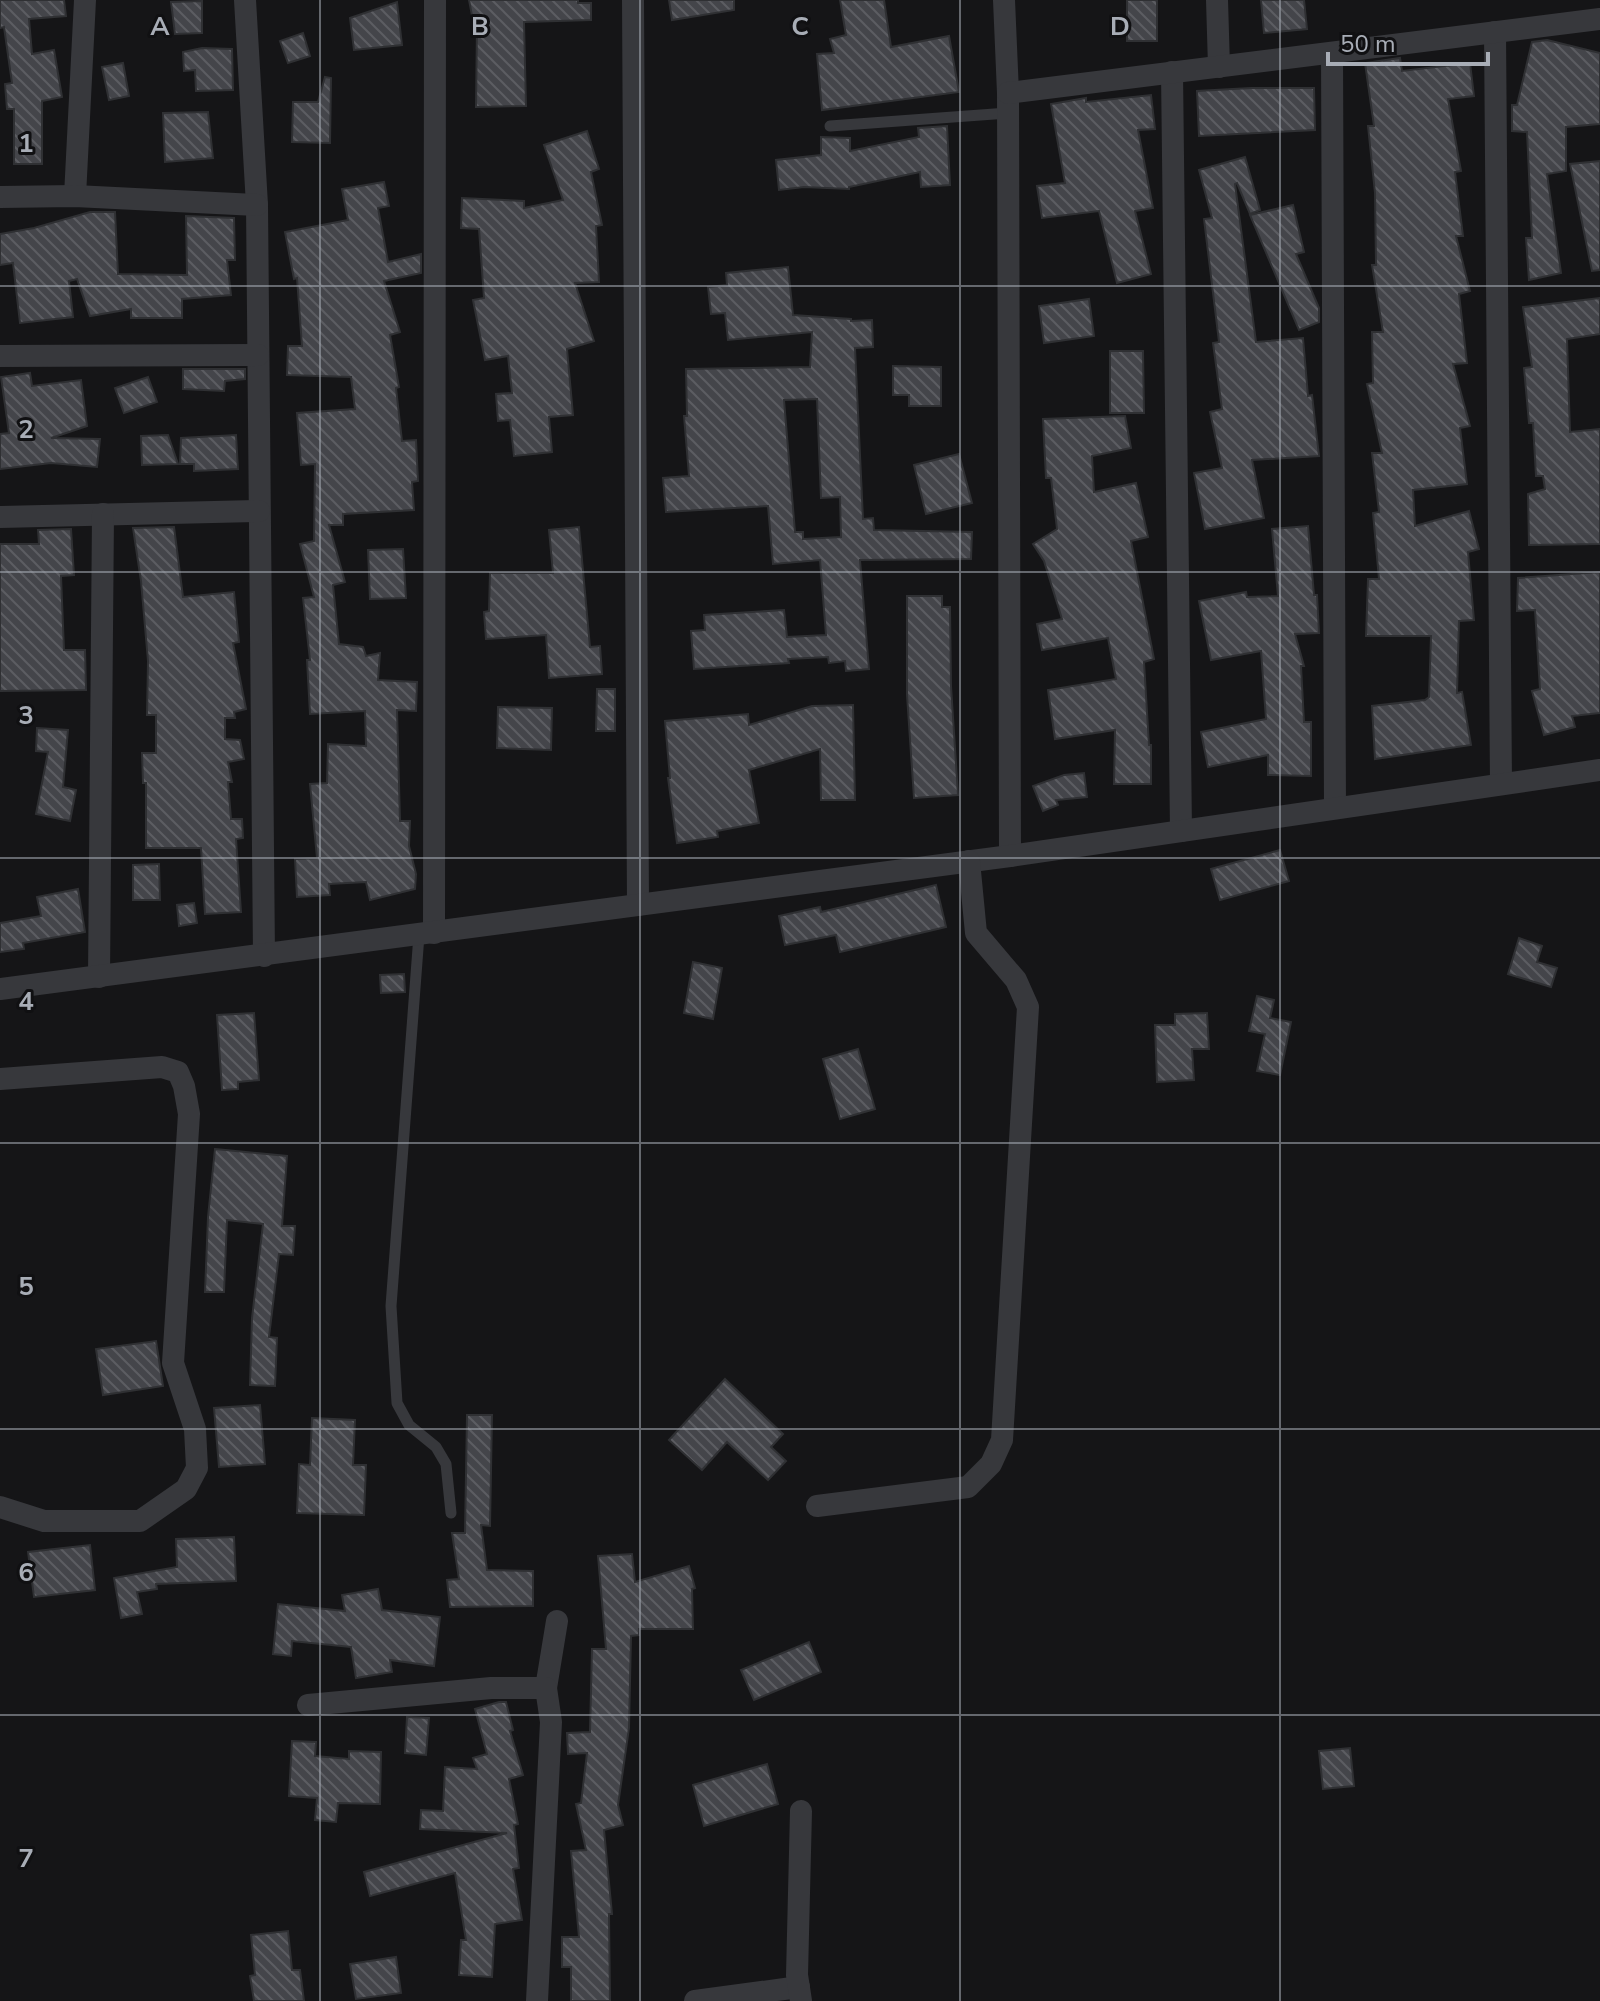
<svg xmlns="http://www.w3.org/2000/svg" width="1600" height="2001" font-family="'Nunito Sans',sans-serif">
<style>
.building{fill:url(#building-back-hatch);stroke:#2f3033;stroke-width:2;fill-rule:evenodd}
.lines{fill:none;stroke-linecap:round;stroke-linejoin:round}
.service{stroke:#37383c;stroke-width:11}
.minor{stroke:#37383c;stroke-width:22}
.grid{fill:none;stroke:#a8adb6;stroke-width:2;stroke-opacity:0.55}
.grid-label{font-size:26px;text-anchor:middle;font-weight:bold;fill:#a8adb6;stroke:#101012;stroke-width:6;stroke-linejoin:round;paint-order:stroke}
</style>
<defs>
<pattern id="building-back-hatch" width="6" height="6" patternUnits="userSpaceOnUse" patternTransform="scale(2)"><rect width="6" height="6" fill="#44454a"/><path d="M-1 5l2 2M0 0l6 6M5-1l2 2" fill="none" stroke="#5c5d62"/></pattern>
</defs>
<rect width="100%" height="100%" fill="#151517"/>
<g class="building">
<polygon points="0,0 64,0 66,16 29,19 32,54 54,50 62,97 42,101 42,164 14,164 14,109 7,109 5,84 12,83 4,27 0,28"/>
<polygon points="469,0 578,0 578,3 591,3 591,20 524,22 526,106 476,107 477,25 474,26"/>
<polygon points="669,0 734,0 734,10 672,20"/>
<polygon points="840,0 884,0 891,47 949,36 959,92 822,110 817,54 834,53 830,39 846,35"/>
<rect x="1127" y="0" width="30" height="41"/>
<polygon points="1261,0 1304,0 1307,29 1264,33"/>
<polygon points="202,1 202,33 175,34 171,2"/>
<polygon points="397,2 402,45 354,50 350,18"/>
<polygon points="303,33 310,56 288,63 280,41"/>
<polygon points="1547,40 1600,53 1600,124 1566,127 1566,171 1547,174 1561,273 1529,280 1526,238 1532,238 1527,132 1512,131 1512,105 1517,105 1532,42"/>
<polygon points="202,48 232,49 233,90 196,91 195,70 184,71 183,52"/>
<polygon points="1400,58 1402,71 1470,63 1474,96 1448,99 1461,171 1455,172 1463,236 1456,236 1470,291 1459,294 1467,363 1453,364 1470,426 1460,428 1467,484 1413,490 1415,526 1469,511 1479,549 1468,552 1474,620 1459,621 1457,693 1462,692 1471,745 1375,759 1372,706 1425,700 1429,697 1431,636 1366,636 1368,579 1379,579 1373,513 1379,512 1372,453 1382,453 1367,384 1373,383 1372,332 1383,332 1372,265 1376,265 1375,193 1368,126 1374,126 1365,63"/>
<polygon points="123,63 129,96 109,100 102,67"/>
<polygon points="325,77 331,78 330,143 292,142 293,102 318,102"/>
<polygon points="1251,88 1314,88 1315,130 1199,136 1197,91"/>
<polygon points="1151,95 1155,129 1138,130 1153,208 1135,211 1151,274 1117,283 1099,211 1042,218 1037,186 1065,183 1051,104 1086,98 1086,102"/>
<polygon points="208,112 213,158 165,162 163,113"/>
<polygon points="947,126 950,185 921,187 920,172 849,187 849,189 804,187 779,190 776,160 821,155 821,137 850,138 850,151 919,137 918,128"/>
<polygon points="587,131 599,169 591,172 602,225 596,226 599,282 575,283 594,341 567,349 573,415 549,417 552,452 514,456 510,420 498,421 496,394 512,393 508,356 485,360 473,300 484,298 479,229 461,228 462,198 524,201 524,208 563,200 544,145"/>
<polygon points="1245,157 1260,210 1250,214 1237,183 1235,184 1256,342 1303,338 1308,396 1312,395 1319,456 1252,460 1264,518 1205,529 1194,473 1222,468 1210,412 1222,409 1213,343 1219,342 1204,219 1212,218 1199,170"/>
<polygon points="1600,161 1600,270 1592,271 1570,164"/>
<polygon points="384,182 389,206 378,208 388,262 421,254 421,273 384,281 400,332 390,335 399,387 396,388 402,441 416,440 418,481 412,482 414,510 343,514 343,525 329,525 345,582 333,585 339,644 363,647 366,656 380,653 378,680 417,682 416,711 397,710 400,821 410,821 409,846 416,874 415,889 370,900 366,882 329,884 330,895 297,897 295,859 317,858 310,784 327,783 328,744 366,746 365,711 310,714 307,660 310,660 303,598 314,597 300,544 314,541 315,464 301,465 297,413 355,409 351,377 287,375 288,346 302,346 297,278 294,279 285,232 348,220 342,189"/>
<polygon points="1293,205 1304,252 1296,254 1319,308 1319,322 1299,330 1250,215"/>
<polygon points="90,212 115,212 118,274 187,275 186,216 234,218 235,260 227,260 231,295 182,299 182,318 131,318 131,309 90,316 77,279 69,281 73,317 20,323 13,263 0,265 0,234 34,228"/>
<path d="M788 267 793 315 851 319V321L872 320 873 347 855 348 863 519 873 518 874 530 972 532 971 559 860 560 869 669 846 671 845 661 829 663 828 657 788 659 789 663 694 669 691 631 705 630 704 615 784 610 787 637 826 635 820 560 773 564 768 506 666 512 663 478 689 476 684 416H687L686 369 810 367 812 332 728 340 725 313 711 314 708 287 727 285 726 273ZM817 399 821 498 840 497 841 537 803 539V532H795L784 400Z"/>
<polygon points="1600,298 1600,334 1567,339 1570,432 1600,429 1600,544 1529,545 1528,494 1545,489 1543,476 1536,476 1533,423 1529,423 1524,368 1532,367 1523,307"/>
<polygon points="1089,299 1094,336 1044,343 1039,306"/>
<polygon points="1110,351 1143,351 1144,413 1110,413"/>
<polygon points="893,366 941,367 941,406 909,406 909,395 893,395"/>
<polygon points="183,369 245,369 245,379 225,381 224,391 183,389"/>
<polygon points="30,373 32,386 81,380 87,426 51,438 100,439 97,467 51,463 0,469 0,434 9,433 1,377"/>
<polygon points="148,377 157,402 124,413 115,388"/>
<polygon points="1125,416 1131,448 1092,456 1094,492 1136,483 1148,537 1131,541 1154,659 1144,662 1149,745 1151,745 1151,784 1114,784 1115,730 1055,739 1048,690 1116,679 1108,638 1042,650 1037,624 1062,619 1044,561 1033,544 1057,529 1051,478 1046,478 1043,419"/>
<polygon points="168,435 178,464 142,465 141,436"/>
<polygon points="236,435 238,469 194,471 194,464 180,464 181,438"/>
<polygon points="959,454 972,503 926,514 914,465"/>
<polygon points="1308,526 1314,595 1317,595 1319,633 1295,634 1304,666 1301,666 1304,722 1311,722 1311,776 1268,775 1268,755 1208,767 1201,732 1266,719 1261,651 1211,660 1199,601 1246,592 1247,597 1278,596 1272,529"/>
<polygon points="174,527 183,597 234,592 239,642 233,643 246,709 234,712 235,718 225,718 225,739 240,740 244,759 228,762 232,782 228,782 231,819 242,819 243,838 236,839 241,912 205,914 201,848 146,848 146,783 143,783 142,753 156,753 156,715 147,715 148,661 141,581 133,528"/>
<polygon points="579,527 590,647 600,646 602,674 549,678 546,635 486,639 484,612 489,611 490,573 553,573 549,530"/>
<polygon points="71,529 74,575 61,576 64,650 85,650 86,690 0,691 0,544 39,544 38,530"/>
<polygon points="403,549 406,598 370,599 368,550"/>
<polygon points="1600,572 1600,713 1572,716 1575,727 1544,735 1532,691 1540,689 1535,610 1517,611 1518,578"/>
<polygon points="907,596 942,596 942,607 950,607 951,686 958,795 914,798 907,695"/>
<polygon points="597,689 615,689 615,731 596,731"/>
<polygon points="853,705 855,800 821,800 820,749 749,770 759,823 717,831 718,837 677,843 668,778 670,778 665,721 748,714 749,725 812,706"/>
<polygon points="498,707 552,708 551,750 497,748"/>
<polygon points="37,728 68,730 63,787 76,790 70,821 36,814 48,752 36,751"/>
<polygon points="1084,773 1087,797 1056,800 1058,805 1043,811 1033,786 1064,775"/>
<polygon points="1280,850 1289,881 1220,900 1211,869"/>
<polygon points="159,864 160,900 133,900 133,865"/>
<polygon points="936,885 946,927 840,952 836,935 785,945 779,916 820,907 821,912"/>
<polygon points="78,889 85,932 23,943 24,949 0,952 0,923 41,916 37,897"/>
<polygon points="194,903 197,923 179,926 177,905"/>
<polygon points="1519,938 1542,946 1537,962 1557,968 1551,987 1508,974"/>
<polygon points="693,962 722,968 713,1019 684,1013"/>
<polygon points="404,974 405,992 381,993 380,975"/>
<polygon points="1257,996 1274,1000 1270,1018 1291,1022 1280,1075 1257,1071 1265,1034 1249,1031"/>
<polygon points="254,1013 259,1080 238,1082 238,1089 222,1090 217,1015"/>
<polygon points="1207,1013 1209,1049 1192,1049 1194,1080 1157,1082 1155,1025 1175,1025 1175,1014"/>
<polygon points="858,1049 875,1109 840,1119 823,1059"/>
<polygon points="215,1149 287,1156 282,1226 295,1226 293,1255 279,1254 269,1337 277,1338 275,1386 250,1385 252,1318 263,1224 227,1220 224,1292 205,1292 208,1217"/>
<polygon points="156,1341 163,1386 103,1395 96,1349"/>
<polygon points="725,1379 783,1434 771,1447 786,1461 768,1480 727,1442 702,1470 669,1440"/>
<polygon points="260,1405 265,1464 219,1467 214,1408"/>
<polygon points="467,1415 492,1415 490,1526 481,1525 487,1570 533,1571 533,1606 450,1607 447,1580 459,1579 452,1533 465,1533"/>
<polygon points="312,1418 355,1420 353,1465 366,1465 364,1515 297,1513 299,1464 310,1465"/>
<polygon points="234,1537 236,1581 156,1584 157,1589 137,1592 142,1614 121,1618 114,1578 177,1567 176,1539"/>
<polygon points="90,1545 95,1590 34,1597 28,1552"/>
<polygon points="632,1554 635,1582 689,1566 695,1588 692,1589 693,1629 639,1629 639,1635 631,1636 629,1728 618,1805 623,1825 604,1830 612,1914 609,1914 610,2001 571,2001 571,1967 562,1967 562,1937 579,1937 571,1851 586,1850 576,1804 581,1803 587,1753 568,1754 567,1733 590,1732 592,1649 606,1649 598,1556"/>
<polygon points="378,1589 382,1610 440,1617 434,1666 390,1660 392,1672 356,1678 351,1647 292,1641 291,1656 273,1654 278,1604 345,1611 342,1595"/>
<polygon points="809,1642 821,1672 754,1700 741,1670"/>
<polygon points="499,1702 506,1702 513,1730 510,1731 523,1775 509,1779 518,1824 514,1825 519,1868 513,1869 522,1920 495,1924 492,1977 459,1975 461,1940 466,1940 455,1873 370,1896 364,1872 507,1833 420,1829 421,1810 443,1811 445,1767 477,1769 473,1758 487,1754 475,1709"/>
<polygon points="407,1717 429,1718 426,1755 405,1753"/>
<polygon points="292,1741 316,1742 315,1756 349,1759 349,1751 381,1752 380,1804 338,1803 336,1822 315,1820 317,1798 289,1796"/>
<polygon points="1350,1748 1354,1786 1323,1789 1319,1751"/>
<polygon points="767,1764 778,1804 704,1826 693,1785"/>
<polygon points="288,1931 292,1970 300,1970 304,2001 254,2001 250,1976 255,1975 251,1935"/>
<polygon points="396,1957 401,1993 356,1999 350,1964"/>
</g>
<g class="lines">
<g class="service">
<polyline points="830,126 1008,113"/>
<polyline points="419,935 391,1306 397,1403 409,1425 436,1447 446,1464 451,1513"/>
</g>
<g class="minor">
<polyline points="245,0 257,205 264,956"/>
<polyline points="633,0 638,905"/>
<polyline points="1004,0 1008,93 1010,856"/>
<polyline points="1217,0 1219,67"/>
<polyline points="1495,32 1501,784"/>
<polyline points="1332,53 1335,808"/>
<polyline points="1172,72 1181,831"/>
<polyline points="1008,93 1600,19"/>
<polyline points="75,196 85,0"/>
<polyline points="0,197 75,196 257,205"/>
<polyline points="0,356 258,355"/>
<polyline points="0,517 259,511"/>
<polyline points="434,933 435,0"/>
<polyline points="99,977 103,514"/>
<polyline points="0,989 1010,856 1600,770"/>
<polyline points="0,1079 162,1067 178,1072 184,1086 189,1114 173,1363 195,1429 197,1468 186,1489 140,1521 44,1521 0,1507"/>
<polyline points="817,1506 968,1487 991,1464 1002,1440 1028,1007 1016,980 976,933 969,861"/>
<polyline points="546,1688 557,1621"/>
<polyline points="308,1705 491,1688 546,1688 551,1722 537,2001"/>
<polyline points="695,2001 799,1987"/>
<polyline points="801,2001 797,1975 801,1811"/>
</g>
</g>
<path class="grid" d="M320 0V2001M640 0V2001M960 0V2001M1280 0V2001M0 286H1600M0 572H1600M0 858H1600M0 1143H1600M0 1429H1600M0 1715H1600"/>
<g class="grid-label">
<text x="160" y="35">A</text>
<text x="480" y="35">B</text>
<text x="800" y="35">C</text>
<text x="1120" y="35">D</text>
<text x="26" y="152">1</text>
<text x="26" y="438">2</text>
<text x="26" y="724">3</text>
<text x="26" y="1010">4</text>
<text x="26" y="1295">5</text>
<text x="26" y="1581">6</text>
<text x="26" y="1867">7</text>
</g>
<path d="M1328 52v12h160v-12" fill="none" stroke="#a8adb6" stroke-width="4"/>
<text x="1340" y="52" font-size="24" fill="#a8adb6" stroke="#101012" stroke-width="6" paint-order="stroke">50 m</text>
</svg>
